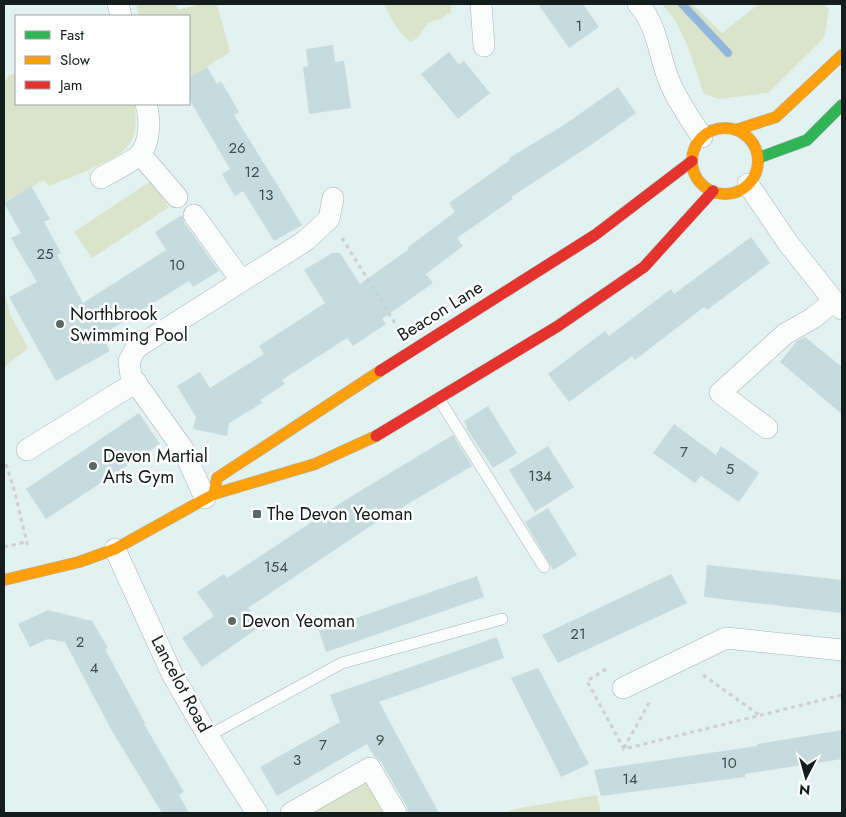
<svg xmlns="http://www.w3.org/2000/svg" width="846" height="817" font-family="Jost,sans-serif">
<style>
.green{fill:#d9e4ca}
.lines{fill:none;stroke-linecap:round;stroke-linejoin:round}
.stream{stroke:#92b5dc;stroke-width:8}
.building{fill:#c6dbde}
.lane-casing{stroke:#a7b3b2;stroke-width:12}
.street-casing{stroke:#a7b3b2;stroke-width:22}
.fast-casing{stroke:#a7b3b2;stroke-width:12}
.slow-casing{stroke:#a7b3b2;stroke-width:12}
.jam-casing{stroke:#a7b3b2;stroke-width:12}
.path{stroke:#ccd0d0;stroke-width:3;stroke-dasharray:4 4;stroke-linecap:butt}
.lane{stroke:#fbfdfd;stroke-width:11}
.street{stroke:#fbfdfd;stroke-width:21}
.fast{stroke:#30b455;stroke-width:11}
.slow{stroke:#ff9f0a;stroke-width:11}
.jam{stroke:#e5322d;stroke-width:11}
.poi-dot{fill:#5b6866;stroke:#fefefe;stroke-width:2}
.labels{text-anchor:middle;stroke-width:5;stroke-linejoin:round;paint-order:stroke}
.number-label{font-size:15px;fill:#414e4e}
.street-label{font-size:18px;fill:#131e1c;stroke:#fefefe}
.poi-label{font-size:18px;fill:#131e1c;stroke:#fefefe;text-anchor:start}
</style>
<rect width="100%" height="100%" fill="#e2f2f0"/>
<g class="green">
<polygon points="136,4 176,4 178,10 201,4 217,4 230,52 189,78 189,16 139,16"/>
<path d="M384 4H451V12L440 19 428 23 418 37 411 42C397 32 391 18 384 4Z"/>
<path d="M661 4H692L722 33 759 4H824L829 9 824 38 768 93 719 99 704 94C695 68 683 22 661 4Z"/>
<path d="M16 73V104H134C137 117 137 134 129 145 117 161 68 178 49 186L44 180 4 202V84L9 75Z"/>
<polygon points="151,181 169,207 92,258 74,232"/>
<polygon points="4,290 10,314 28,348 4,367"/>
<polygon points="369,775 390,813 301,813"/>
<polygon points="597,795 601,813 506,813 515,809"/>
</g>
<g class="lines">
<polyline class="stream" points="682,4 728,53"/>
</g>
<g class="building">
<polygon points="538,4 583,4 599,27 569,48"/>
<polygon points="333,45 335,62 344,61 351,108 309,114 303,67 308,66 306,49"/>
<polygon points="449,52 459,65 464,61 490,93 458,119 421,74"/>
<polygon points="207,67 217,84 221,81 239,112 234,115 302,225 274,241 243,191 235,196 222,174 230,169 189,99 189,78"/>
<polygon points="618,87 636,113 591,145 511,197 513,199 457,238 463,246 426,274 433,283 382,319 386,324 353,346 347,338 282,380 285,384 260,400 262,403 229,423 227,436 193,429 196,417 177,386 200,372 210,388 264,354 259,346 325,303 304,270 332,253 340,253 360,284 409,249 407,248 455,212 449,203 510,160 509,158 564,125"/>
<polygon points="31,186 50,219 44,222 61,253 57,255 83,303 166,250 155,232 182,215 184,222 219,271 193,287 189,281 102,335 110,351 56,381 9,297 37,282 11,238 21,233 4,203"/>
<polygon points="751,237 770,263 707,310 704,307 635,360 632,356 569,402 548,374 605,331 609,336 671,289 674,294"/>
<polygon points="805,337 842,367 842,414 780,362 797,341"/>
<polygon points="488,406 517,453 493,468 466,428 467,427 464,421"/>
<polygon points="139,413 160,444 46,519 26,489"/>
<polygon points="674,424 716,455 721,446 759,473 739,502 701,476 695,483 653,453"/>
<polygon points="453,435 472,466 369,527 248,608 261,626 202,667 182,638 214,616 197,592 224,574 227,578 342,502"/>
<polygon points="548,446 574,487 535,512 509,470"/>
<polygon points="548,508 577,555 553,570 525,522"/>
<polygon points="707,565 842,580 842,613 704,597"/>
<polygon points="671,574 687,603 558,663 542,635"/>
<polygon points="477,576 484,597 326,652 319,631"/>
<polygon points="48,610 92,621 108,648 105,649 145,723 144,724 184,792 179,795 189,813 162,813 112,731 65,642 48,639 30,647 18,624"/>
<polygon points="497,637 504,658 379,702 439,813 408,813 407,807 381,762 374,756 367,744 277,796 260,767 340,722 330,695"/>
<polygon points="538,668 589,764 561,777 511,678"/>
<polygon points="842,730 842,759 745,774 745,777 601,796 594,770 757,746 757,744"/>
</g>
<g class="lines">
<defs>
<g id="lane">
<polyline points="439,399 544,567"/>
<polyline points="208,736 342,663 502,619"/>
</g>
<g id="street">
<polyline points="118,4 121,16"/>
<polyline points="481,4 484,46"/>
<path d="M638 4C658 25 659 58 670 83 678 102 691 120 702 137"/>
<polyline points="141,155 177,197"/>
<path d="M101 178C109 173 137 159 141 153 151 139 150 119 146 104"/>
<polyline points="748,184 788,243 834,301 842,309"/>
<polyline points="194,215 241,280"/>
<polyline points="767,428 720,393 785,334 813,318 834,301"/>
<polyline points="27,450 136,382"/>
<polyline points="205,498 183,449 131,376 129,361 136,348 305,241 329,219 333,198"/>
<polyline points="115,549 172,674 208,736 257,813"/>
<polyline points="623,688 726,638 842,650"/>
<polyline points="291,813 370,768 396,813"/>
</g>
<polyline id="fast" points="758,158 807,140 842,105"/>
<g id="slow">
<circle cx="725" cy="161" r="33"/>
<polyline points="736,130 776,117 842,55"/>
<polyline points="214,494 217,478 380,371"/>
<polyline points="4,580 79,562 115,549 214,494 315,464 376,436"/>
</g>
<g id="jam">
<polyline points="380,371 595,235 692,161"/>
<polyline points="376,436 558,326 644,267 713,191"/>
</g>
</defs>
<use href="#lane" class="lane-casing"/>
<use href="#street" class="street-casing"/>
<use href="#fast" class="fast-casing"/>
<use href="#slow" class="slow-casing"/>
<use href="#jam" class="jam-casing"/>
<g class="path">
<polyline points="342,238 398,328"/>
<polyline points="6,464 15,493 28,547"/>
<polyline points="4,547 26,542"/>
<polyline points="606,669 587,681 624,749 842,695"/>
<polyline points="703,675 759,715"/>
<polyline points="624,748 650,701"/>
</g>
<use href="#lane" class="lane"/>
<use href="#street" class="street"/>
<use href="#fast" class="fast"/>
<use href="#slow" class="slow"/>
<use href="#jam" class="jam"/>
</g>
<g class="poi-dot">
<circle cx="60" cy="324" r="5"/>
<circle cx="93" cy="466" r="5"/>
<rect x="252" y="509" width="10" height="10" rx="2.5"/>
<circle cx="232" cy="621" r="5"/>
</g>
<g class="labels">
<g class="number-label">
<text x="579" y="31">1</text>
<text x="237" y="153">26</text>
<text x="252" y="177">12</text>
<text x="266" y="200">13</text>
<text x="45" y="259">25</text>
<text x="177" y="270">10</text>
<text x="684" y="457">7</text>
<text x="730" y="474">5</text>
<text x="540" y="481">134</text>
<text x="276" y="572">154</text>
<text x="578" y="639">21</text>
<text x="80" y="647">2</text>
<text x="94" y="673">4</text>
<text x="380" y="745">9</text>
<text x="323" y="750">7</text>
<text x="297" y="765">3</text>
<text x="729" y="768">10</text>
<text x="630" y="784">14</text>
</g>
<g class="street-label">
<text transform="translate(440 311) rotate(-32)" y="6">Beacon Lane</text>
<text transform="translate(181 684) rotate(62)" y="6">Lancelot Road</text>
</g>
<g class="poi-label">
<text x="70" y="320">Northbrook<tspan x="70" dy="21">Swimming Pool</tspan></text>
<text x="103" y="462">Devon Martial<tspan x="103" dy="21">Arts Gym</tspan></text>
<text x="267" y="520">The Devon Yeoman</text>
<text x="242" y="627">Devon Yeoman</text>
</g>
</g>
<rect width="846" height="817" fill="none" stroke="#131e1c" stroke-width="10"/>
<rect x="15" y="15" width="175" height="90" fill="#fefefe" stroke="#a0a4a4"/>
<rect x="25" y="31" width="25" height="8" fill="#30b455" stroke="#a0a4a4"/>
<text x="60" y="40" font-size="15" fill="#131e1c">Fast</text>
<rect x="25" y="56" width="25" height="8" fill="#ff9f0a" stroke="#a0a4a4"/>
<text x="60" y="65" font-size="15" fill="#131e1c">Slow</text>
<rect x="25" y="81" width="25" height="8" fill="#e5322d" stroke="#a0a4a4"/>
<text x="60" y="90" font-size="15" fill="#131e1c">Jam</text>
<g transform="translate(806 777) rotate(186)" stroke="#fefefe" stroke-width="4" paint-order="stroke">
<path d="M0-4L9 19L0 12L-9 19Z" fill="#131e1c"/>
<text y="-8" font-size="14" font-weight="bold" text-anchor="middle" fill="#131e1c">N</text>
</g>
</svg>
